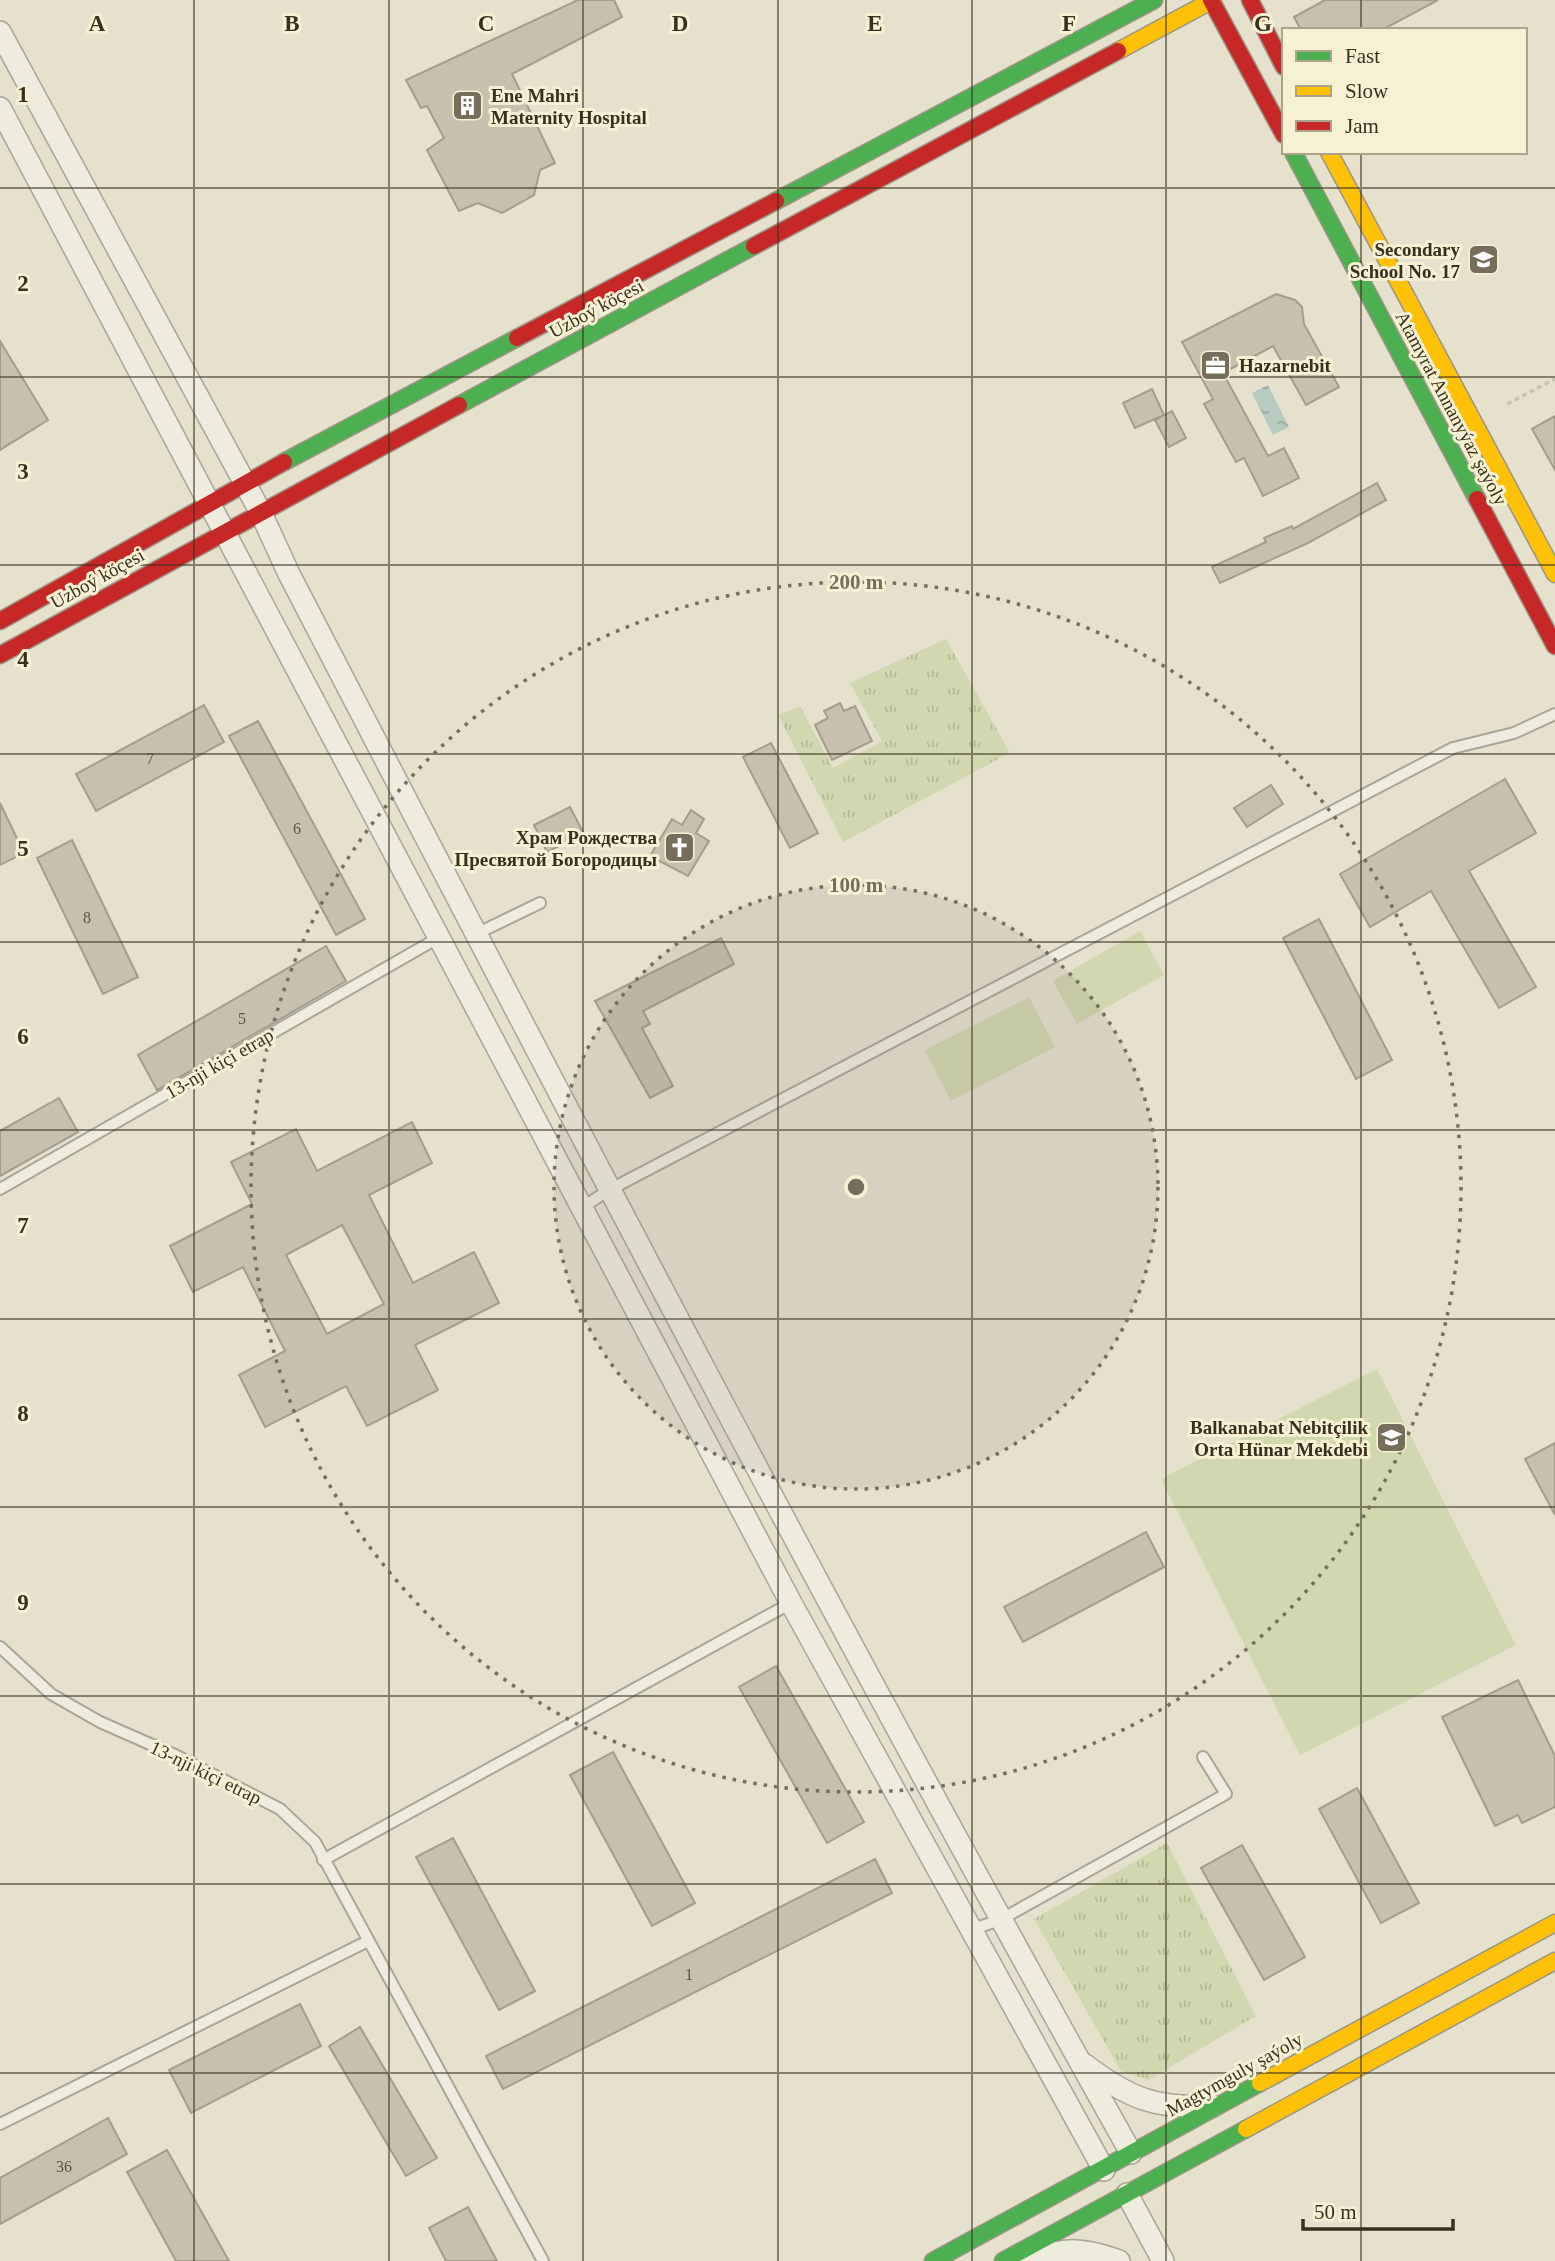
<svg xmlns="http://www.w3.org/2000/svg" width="1555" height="2261" font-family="Georgia,serif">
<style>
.grass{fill:url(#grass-tufts)}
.garden{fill:#d1d7af}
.water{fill:url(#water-ripples)}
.building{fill:#c9bfae;stroke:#a59d8c;stroke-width:2;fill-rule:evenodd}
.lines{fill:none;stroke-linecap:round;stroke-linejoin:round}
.lane-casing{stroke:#aaa596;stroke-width:14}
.street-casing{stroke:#aaa596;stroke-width:24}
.fast-casing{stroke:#9a9586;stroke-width:19}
.slow-casing{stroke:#9a9586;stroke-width:19}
.jam-casing{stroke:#9a9586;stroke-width:19}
.path{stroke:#c6c2b6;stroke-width:3.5;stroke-dasharray:5 3.5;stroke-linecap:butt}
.lane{stroke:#eeebdf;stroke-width:10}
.street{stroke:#eeebdf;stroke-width:21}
.fast{stroke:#4caf50;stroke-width:16}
.slow{stroke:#ffc107;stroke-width:16}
.jam{stroke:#c62828;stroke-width:16}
.grid{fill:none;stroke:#3a2f1e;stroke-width:2;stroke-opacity:0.55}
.ring{fill:none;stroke:#766d5b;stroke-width:3.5;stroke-dasharray:3.5 7}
.labels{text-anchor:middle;stroke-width:6;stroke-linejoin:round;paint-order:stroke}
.number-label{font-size:16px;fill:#5e5342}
.poi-label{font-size:19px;font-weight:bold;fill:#3a2f1e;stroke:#f6f1d3;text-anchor:end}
.street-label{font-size:19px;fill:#3a2f1e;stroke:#f6f1d3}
.grid-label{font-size:23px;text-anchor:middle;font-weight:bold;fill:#3a2f1e;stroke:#f6f1d3;stroke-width:6;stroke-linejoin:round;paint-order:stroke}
.centre{fill:#766d5b;stroke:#f6f1d3;stroke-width:3.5}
.ring-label{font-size:21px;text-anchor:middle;font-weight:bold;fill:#766d5b;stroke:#f6f1d3;stroke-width:6;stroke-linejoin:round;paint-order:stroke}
</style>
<defs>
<pattern id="grass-tufts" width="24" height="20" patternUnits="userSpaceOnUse" patternTransform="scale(1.75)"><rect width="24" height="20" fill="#d1d7af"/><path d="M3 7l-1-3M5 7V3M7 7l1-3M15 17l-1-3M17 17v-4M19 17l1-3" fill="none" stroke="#b4b996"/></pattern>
<pattern id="water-ripples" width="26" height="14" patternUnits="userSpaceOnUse" patternTransform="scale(1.75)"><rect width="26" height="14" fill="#b8cbc2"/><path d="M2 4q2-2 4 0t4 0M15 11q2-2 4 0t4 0" fill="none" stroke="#97a59d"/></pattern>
</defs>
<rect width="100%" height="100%" fill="#e5e1cd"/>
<g class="grass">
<polygon points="946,639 1010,753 843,842 778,715 800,706 833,768 882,741 850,683"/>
<polygon points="1167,1843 1256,2016 1148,2080 1121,2071 1034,1919"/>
</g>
<g class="garden">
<polygon points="1140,931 1164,975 1077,1024 1053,981"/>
<polygon points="1029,997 1055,1047 951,1101 925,1050"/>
<polygon points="1377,1369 1516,1645 1300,1755 1161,1479"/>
</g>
<polygon class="water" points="1268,385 1289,427 1273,435 1252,393"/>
<g class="building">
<polygon points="578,0 614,0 622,17 512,74 555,163 540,170 534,195 502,213 478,203 459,211 427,150 444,138 427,106 421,108 406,80"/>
<polygon points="1325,0 1438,0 1382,30 1301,30 1294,17"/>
<polygon points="1276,294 1295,300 1302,307 1304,324 1339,387 1306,405 1273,346 1223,373 1268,456 1284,448 1299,478 1263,496 1244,458 1236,462 1204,404 1213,399 1182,342"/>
<polygon points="0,341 48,420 0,450"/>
<polygon points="1152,389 1164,415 1135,428 1123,403"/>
<polygon points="1172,411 1186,438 1169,447 1155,420"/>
<polygon points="1555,416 1555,470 1532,429"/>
<polygon points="1377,483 1386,500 1308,543 1220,583 1212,567 1266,542 1264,538 1292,526 1293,529"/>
<polygon points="840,703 844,711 855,706 872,741 832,760 815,725 828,718 824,711"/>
<polygon points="204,705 224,742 96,811 76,774"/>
<polygon points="258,721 365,919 336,935 229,736"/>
<polygon points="771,743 818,833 790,848 743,757"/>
<polygon points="1505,779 1536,833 1469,871 1536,987 1499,1008 1431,891 1370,927 1340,874"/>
<polygon points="1271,785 1283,804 1247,827 1234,808"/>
<polygon points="0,803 24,853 0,865"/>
<polygon points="570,807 584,834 547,852 534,825"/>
<polygon points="691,810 704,819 696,833 709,841 688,876 650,856 672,819 682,825"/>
<polygon points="72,840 138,977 103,994 37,858"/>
<polygon points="1319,919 1392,1060 1356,1079 1283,938"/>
<polygon points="721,938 734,964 643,1011 650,1024 642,1028 673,1086 650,1098 595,1001"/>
<polygon points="326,946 346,981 157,1090 138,1055"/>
<polygon points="59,1098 78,1132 0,1176 0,1131"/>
<path d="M412 1122 432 1163 369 1195 413 1283 474 1252 499 1303 415 1345 438 1390 367 1426 346 1386 265 1427 239 1375 285 1351 243 1267 193 1292 170 1246 252 1204 231 1162 296 1129 317 1171ZM342 1225 384 1304 327 1334 286 1255Z"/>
<polygon points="1555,1443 1555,1515 1525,1459"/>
<polygon points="1146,1532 1164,1567 1023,1642 1004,1607"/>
<polygon points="776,1666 864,1822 827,1843 739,1687"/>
<polygon points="1518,1680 1555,1756 1555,1807 1522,1823 1518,1815 1495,1826 1442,1717"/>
<polygon points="613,1752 695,1903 652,1926 570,1775"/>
<polygon points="1357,1788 1419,1903 1381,1923 1319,1809"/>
<polygon points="453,1838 535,1991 499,2010 416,1857"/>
<polygon points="1242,1845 1305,1957 1264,1980 1201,1868"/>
<polygon points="875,1859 892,1893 503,2089 486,2056"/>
<polygon points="300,2004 321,2046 191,2113 169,2070"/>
<polygon points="360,2027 437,2158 406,2176 329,2046"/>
<polygon points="108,2118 127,2154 0,2224 0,2178"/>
<polygon points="167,2150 229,2261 176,2261 127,2172"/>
<polygon points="468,2207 497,2261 446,2261 429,2228"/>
</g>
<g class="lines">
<defs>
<g id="lane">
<polyline points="476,934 540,903"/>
<polyline points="0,1189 438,938"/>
<polyline points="583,1207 609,1190 1453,748 1514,733 1555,714"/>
<polyline points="0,1647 51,1694 100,1722 175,1755 280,1809 315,1842 543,2261"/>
<polyline points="323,1860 791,1603"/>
<polyline points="970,1930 1000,1920 1226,1794 1203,1757"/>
<polyline points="0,2124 368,1941"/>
</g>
<g id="street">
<path d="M0 32 261 513 289 574C564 1104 839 1633 1131 2153"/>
<polyline points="0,108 791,1603 1104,2170"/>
<path d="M1085 2065C1130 2099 1156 2109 1213 2106"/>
<polyline points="1127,2194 1163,2261"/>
<path d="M1021 2261C1064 2249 1077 2246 1119 2261"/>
</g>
<g id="fast">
<polyline points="1293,152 1477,499"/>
<polyline points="776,201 1154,0"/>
<polyline points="459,405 754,246"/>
<polyline points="284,462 517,338"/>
<polyline points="933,2261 1260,2083"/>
<polyline points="1003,2261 1246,2129"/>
</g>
<g id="slow">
<polyline points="1118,51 1213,0"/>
<polyline points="1329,152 1555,574"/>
<polyline points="1260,2083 1555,1923"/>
<polyline points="1246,2129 1555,1961"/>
</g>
<g id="jam">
<polyline points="1211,0 1284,135"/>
<polyline points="1250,0 1284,67"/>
<polyline points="754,246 1118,51"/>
<polyline points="517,338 776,201"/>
<polyline points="1477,499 1555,646"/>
<polyline points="0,621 284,462"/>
<polyline points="0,655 459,405"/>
</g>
</defs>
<use href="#lane" class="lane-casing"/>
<use href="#street" class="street-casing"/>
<use href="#fast" class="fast-casing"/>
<use href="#slow" class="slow-casing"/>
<use href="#jam" class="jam-casing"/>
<polyline class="path" points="1507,404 1555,379"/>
<use href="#lane" class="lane"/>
<use href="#street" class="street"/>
<use href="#fast" class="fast"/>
<use href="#slow" class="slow"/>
<use href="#jam" class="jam"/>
</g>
<path class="grid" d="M194 0V2261M389 0V2261M583 0V2261M778 0V2261M972 0V2261M1166 0V2261M1361 0V30M1361 152V2261M0 188H1555M0 377H1555M0 565H1555M0 754H1555M0 942H1555M0 1130H1555M0 1319H1555M0 1507H1555M0 1696H1555M0 1884H1555M0 2073H1555"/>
<circle cx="856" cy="1187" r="302" fill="#766d5b" fill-opacity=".12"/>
<g class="ring">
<circle cx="856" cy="1187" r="302"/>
<circle cx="856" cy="1187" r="605"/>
</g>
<defs>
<symbol id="building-square" viewBox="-11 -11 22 22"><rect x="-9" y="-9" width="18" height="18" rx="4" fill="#766d5b" stroke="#f6f1d3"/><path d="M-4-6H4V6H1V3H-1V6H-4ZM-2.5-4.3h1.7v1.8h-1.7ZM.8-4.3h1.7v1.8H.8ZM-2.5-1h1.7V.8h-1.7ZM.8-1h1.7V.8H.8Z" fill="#fff"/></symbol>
<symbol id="school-square" viewBox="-11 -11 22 22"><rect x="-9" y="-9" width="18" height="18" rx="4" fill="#766d5b" stroke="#f6f1d3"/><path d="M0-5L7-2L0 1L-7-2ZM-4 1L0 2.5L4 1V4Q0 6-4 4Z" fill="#fff"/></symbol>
<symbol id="office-square" viewBox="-11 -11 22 22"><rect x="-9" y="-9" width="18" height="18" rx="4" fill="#766d5b" stroke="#f6f1d3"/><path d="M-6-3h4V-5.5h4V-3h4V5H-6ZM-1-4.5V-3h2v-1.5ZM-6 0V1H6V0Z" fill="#fff"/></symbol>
<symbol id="church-square" viewBox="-11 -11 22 22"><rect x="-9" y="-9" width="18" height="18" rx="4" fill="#766d5b" stroke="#f6f1d3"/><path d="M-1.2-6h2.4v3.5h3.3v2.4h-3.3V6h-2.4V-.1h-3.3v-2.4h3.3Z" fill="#fff"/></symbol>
<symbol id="university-square" viewBox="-11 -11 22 22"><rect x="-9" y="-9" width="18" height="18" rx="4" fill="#766d5b" stroke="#f6f1d3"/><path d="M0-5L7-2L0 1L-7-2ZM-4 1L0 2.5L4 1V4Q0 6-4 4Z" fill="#fff"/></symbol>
</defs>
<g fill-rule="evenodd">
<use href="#building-square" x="450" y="88" width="35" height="35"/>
<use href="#school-square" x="1466" y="242" width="35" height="35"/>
<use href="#office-square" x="1198" y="348" width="35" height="35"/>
<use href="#church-square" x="662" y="830" width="35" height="35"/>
<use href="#university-square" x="1374" y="1420" width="35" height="35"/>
</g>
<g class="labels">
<g class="number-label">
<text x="150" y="764">7</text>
<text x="297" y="834">6</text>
<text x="87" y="923">8</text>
<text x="242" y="1024">5</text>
<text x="689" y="1980">1</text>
<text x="64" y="2172">36</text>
</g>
<g class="poi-label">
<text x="491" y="102" text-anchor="start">Ene Mahri<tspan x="491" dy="22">Maternity Hospital</tspan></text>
<text x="1460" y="256">Secondary<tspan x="1460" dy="22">School No. 17</tspan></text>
<text x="1239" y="372" text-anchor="start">Hazarnebit</text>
<text x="657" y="844">Храм Рождества<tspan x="657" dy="22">Пресвятой Богородицы</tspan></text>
<text x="1368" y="1434">Balkanabat Nebitçilik<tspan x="1368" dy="22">Orta Hünar Mekdebi</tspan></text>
</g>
<g class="street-label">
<text transform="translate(596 308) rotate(-28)" y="7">Uzboý köçesi</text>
<text transform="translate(1452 408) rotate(62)" y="7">Atamyrat Annanyýaz şaýoly</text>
<text transform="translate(97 578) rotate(-29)" y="7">Uzboý köçesi</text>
<text transform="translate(219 1063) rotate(-30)" y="7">13-nji kiçi etrap</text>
<text transform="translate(206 1772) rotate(26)" y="7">13-nji kiçi etrap</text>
<text transform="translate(1234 2074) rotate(-29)" y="7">Magtymguly şaýoly</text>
</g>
</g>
<g class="grid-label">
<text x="97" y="31">A</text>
<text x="292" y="31">B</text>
<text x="486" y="31">C</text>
<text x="680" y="31">D</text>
<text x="875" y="31">E</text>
<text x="1069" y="31">F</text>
<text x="1263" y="31">G</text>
<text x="23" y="102">1</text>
<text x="23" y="291">2</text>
<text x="23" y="479">3</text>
<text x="23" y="667">4</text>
<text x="23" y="856">5</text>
<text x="23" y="1044">6</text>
<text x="23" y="1233">7</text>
<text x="23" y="1421">8</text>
<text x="23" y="1610">9</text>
</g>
<circle cx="856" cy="1187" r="10" class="centre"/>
<g class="ring-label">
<text x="856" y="589">200 m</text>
<text x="856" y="892">100 m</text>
</g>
<rect x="1282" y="28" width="245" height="126" fill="#f6f1d3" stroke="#aba38b" stroke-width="2"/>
<rect x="1296" y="51" width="35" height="10" fill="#4caf50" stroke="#aba38b" stroke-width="2"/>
<text x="1345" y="63" font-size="21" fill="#3a2f1e">Fast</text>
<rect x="1296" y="86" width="35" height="10" fill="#ffc107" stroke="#aba38b" stroke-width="2"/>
<text x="1345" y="98" font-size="21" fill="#3a2f1e">Slow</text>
<rect x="1296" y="121" width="35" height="10" fill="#c62828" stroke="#aba38b" stroke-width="2"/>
<text x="1345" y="133" font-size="21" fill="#3a2f1e">Jam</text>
<path d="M1303 2219v10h150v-10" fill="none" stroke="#3a2f1e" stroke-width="3.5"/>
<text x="1314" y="2219" font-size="21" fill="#3a2f1e" stroke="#f6f1d3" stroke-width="5" paint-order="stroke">50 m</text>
</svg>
